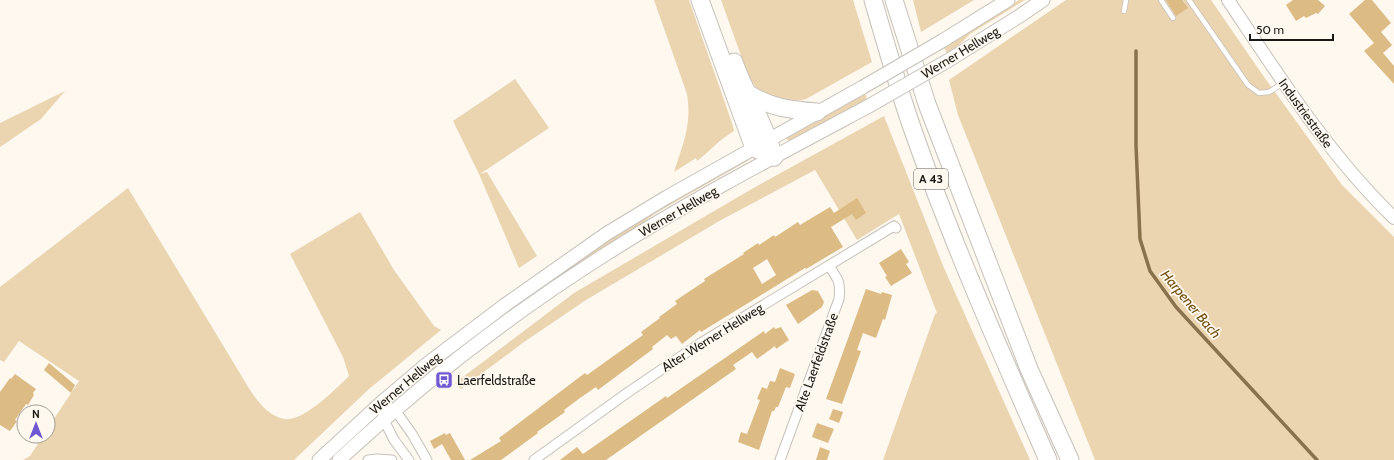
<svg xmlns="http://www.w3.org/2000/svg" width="1394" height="460" font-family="Cabin,sans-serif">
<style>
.green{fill:#ebd5b1}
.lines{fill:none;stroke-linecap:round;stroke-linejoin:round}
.stream{stroke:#88714b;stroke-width:3.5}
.building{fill:#ddbb84;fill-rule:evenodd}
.service-casing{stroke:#c6c1b9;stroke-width:6}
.minor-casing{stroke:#c6c1b9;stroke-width:11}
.tertiary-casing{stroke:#c6c1b9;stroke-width:14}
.secondary-casing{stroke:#c6c1b9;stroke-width:15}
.motorway-casing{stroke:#c6c1b9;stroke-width:19}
.service{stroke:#fff;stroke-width:4.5}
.minor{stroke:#fff;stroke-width:9}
.tertiary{stroke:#fff;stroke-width:12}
.secondary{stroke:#fff;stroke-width:13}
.motorway{stroke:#fff;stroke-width:17}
.secondary-bridge-casing{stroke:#c6c1b9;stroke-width:15;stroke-linecap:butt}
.secondary-bridge{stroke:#fff;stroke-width:13}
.labels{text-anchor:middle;stroke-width:3.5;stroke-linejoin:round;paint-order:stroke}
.shield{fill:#fef8ef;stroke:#5e5b56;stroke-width:1}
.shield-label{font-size:12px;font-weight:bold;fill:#191814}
.street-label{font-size:13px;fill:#191814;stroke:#fef8ef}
.poi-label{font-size:13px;fill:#191814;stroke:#fef8ef;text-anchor:start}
.water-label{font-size:14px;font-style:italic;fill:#71500d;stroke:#fef8ef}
</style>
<rect width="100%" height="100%" fill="#fef8ef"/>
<g class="green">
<path d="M654 0H689L732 123 734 131C720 139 710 151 697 161L696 158 674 172C683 144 692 125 687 94Z"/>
<path d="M721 0H853L872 62 806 99C795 102 772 101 762 93 756 89 752 81 748 75Z"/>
<polygon points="913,0 974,0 921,32"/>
<polygon points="1019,0 1025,0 970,34 959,45 947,54 944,47"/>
<polygon points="1066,0 1211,0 1262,74 1342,185 1394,237 1394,460 1095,460 958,115 949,80"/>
<polygon points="515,79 549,128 480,174 487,172 537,256 519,268 479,174 453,121"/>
<polygon points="65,91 41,119 0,147 0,123"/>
<polygon points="865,92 867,100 791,141 787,140 787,136"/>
<polygon points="884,116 944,268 1030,460 883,460 935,314 937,313 899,214 857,240 815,170 721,220 586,300 524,342 461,389 455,383 574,293 750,190"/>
<polygon points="748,159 749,160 656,213 430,373 480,333 499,314 564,267 655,211"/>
<path d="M128 188 250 390C258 402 269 417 285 419 303 422 337 388 349 376L343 357 290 254 360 212 394 270 434 326 441 330 369 389 294 460H23L30 456 43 436H48V428L79 381 19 341 4 362 0 360V287Z"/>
</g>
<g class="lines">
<polyline class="stream" points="1136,51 1136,145 1140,239 1150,271 1176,307 1317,460"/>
</g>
<g class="building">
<polygon points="1166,0 1182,0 1188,8 1176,16"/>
<polygon points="1293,0 1318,0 1325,6 1318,14 1316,13 1306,18 1304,16 1296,21 1286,5"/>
<polygon points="1365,0 1372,0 1391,23 1381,32 1392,45 1383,53 1394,66 1394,84 1364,51 1374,43 1349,14"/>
<path d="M857 198 866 213 856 220 852 214 831 227 843 247 806 269 805 268 701 332 700 330 682 344 676 336 671 339 667 335 652 347 653 349 598 390 596 387 580 398 564 410 565 412 537 432 538 433 501 460H470L501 441 499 438 577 379 585 373 587 375 643 335 641 332 660 318 659 317 677 304 675 301 705 281 704 279 744 254 743 253 758 243 759 245 774 235 775 237 798 222 800 225 830 207 834 213ZM767 259 776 275 762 284 753 268Z"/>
<polygon points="901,249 909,262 906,264 912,273 891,286 885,277 887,276 879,263"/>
<polygon points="866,289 881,294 882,292 892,295 885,320 883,319 876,338 863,333 857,350 861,351 842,404 826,399"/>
<polygon points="812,290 818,291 824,302 822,307 798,324 786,305"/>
<polygon points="774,327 775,329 781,327 789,340 776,349 775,346 757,359 752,352 733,365 736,369 606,460 560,460 577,447 583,454 659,401 666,396 667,398 764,331 765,334"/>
<polygon points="49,363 75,385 71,393 44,370"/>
<polygon points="780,368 795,374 790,388 786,387 778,407 776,407 774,411 772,411 759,450 738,442 741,432 747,434 760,400 757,399 762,387 767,389 770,381 775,382"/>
<polygon points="15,374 36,389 33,393 34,395 28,405 26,404 15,420 17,421 10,431 0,425 0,392 10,378 11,379"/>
<polygon points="833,409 843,412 839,423 829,419"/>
<polygon points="817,423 834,429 828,443 812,437"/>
<polygon points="445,433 446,435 450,433 465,460 451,460 442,444 434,449 430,441"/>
<polygon points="820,447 830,451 827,460 816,460"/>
</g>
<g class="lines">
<defs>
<g id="service">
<polyline points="1161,0 1173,18"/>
<polyline points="1189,0 1248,85 1259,93 1269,92 1283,83"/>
<polyline points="1124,11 1126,0"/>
</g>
<g id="minor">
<polyline points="381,403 395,410 412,434 427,460"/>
<polyline points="381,403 384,420 394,440 409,460"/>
<polyline points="368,460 377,459 392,460"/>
<polyline points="534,460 627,393 699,344 894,226 896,228"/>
<path d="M780 460 839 299C841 282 838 279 829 266"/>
</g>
<path id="tertiary" d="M1228 0C1279 76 1328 154 1394 218"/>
<g id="secondary">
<polyline points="942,41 1008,0"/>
<polyline points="949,60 1018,17 1043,0"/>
<polyline points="319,460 381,403 427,364 505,305 606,234 667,197 863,87"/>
<path d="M339 460C422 383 511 314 606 254 691 200 781 153 869 106"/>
</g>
<g id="motorway">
<polyline points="700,0 754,148 774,157"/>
<path d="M873 0C884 38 895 76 907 113 947 231 998 346 1048 460"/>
<polyline points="894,0 927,104 1029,369 1070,460"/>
<path d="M734 62C745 94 765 123 774 157"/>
<path d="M749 94C771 108 791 110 817 112"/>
</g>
</defs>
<use href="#service" class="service-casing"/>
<use href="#minor" class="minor-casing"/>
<use href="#tertiary" class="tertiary-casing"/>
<use href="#secondary" class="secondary-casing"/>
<use href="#motorway" class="motorway-casing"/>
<use href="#service" class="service"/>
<use href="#minor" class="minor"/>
<use href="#tertiary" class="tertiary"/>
<use href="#secondary" class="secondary"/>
<use href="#motorway" class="motorway"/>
<defs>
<g id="secondary-bridge">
<polyline points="863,87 942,41"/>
<polyline points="869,106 949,60"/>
</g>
</defs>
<use href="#secondary-bridge" class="secondary-bridge-casing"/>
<use href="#secondary-bridge" class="secondary-bridge"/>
</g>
<defs>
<symbol id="bus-square" viewBox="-11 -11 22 22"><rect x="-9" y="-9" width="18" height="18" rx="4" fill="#6e57d1" stroke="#fef8ef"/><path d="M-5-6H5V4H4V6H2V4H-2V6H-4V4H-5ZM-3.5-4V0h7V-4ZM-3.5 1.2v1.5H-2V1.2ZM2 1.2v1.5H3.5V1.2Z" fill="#fff"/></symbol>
</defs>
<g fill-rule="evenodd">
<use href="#bus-square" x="434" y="370" width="20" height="20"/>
</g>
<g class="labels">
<rect class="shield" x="914" y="169" width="34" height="20" rx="3"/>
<g class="shield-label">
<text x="931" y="183">A 43</text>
</g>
<g class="street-label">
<text transform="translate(960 52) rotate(-31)" y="5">Werner Hellweg</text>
<text transform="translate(1306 113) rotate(54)" y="5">Industriestraße</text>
<text transform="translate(678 211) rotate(-30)" y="5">Werner Hellweg</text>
<text transform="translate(712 337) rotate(-32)" y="5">Alter Werner Hellweg</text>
<text transform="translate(816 362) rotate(-70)" y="5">Alte Laerfeldstraße</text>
<text transform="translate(405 383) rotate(-40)" y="5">Werner Hellweg</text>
</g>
<g class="poi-label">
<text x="457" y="385">Laerfeldstraße</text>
</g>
<g class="water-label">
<text transform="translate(1191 304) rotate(50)" y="5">Harpener Bach</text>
</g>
</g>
<g transform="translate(36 424)"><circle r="19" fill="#fef8ef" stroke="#a29e97"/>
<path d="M0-3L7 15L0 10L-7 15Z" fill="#6e57d1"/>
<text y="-6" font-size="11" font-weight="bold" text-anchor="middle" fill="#191814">N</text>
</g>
<path d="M1250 34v6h83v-6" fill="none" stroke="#191814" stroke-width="2"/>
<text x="1256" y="34" font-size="12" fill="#191814" stroke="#fef8ef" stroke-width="3" paint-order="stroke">50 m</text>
</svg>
